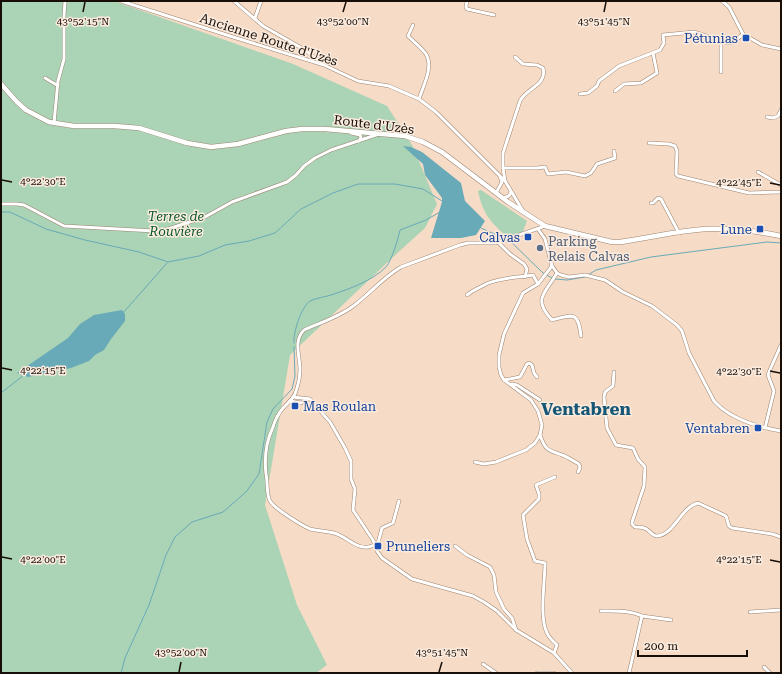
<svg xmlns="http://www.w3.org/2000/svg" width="782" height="674" font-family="'Roboto Serif',serif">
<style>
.green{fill:#abd3b5}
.water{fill:#69aab8}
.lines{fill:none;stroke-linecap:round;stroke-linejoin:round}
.stream{stroke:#69aab8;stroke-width:1}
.street-casing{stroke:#9c8470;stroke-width:4}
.secondary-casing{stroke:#9c8470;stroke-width:5.5}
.street{stroke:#fff;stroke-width:3}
.secondary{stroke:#fff;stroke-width:4.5}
.ticks{fill:none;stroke:#170e07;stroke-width:1.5}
.transit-dot{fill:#1a4fb4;stroke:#fbebde;stroke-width:1.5}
.service-dot{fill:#5c6f8a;stroke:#fbebde;stroke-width:1.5}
.labels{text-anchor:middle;stroke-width:3;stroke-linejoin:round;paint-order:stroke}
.transit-label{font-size:13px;fill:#164399;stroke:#fbebde;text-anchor:end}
.street-label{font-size:13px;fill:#170e07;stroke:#fbebde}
.park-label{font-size:13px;font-style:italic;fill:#09572c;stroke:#fbebde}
.service-label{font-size:13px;fill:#4e5e75;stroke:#fbebde;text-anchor:start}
.district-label{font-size:17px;font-weight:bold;fill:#165776;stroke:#fbebde}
.ticks-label{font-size:10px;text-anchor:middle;fill:#170e07;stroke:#fbebde;stroke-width:3;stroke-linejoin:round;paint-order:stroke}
</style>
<rect width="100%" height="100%" fill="#f6dbc6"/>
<g class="green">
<polygon points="1,1 114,1 293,64 387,106 412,145 437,204 425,228 393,257 290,355 265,505 297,605 327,665 316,673 1,673"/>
<path d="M481 190 527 221 522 234 508 238C491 222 483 215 478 191Z"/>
</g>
<g class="water">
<polygon points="403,146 411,147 422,152 461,183 465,201 485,221 476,235 461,238 431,238 442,202 442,198 425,175 423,164"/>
<polygon points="122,310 125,314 125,321 111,339 104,350 95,355 89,361 71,368 28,377 17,373 68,338 80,324 94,315"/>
</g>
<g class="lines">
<g class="stream">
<polyline points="1,212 10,212 46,229 85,240 139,252 168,262 199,256 225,245 249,241 275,233 301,209 333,193 358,184 395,184 423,189 442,201"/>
<polyline points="481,228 492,233 505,236 543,273 552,278"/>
<polyline points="588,275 596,270 651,257 767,242 781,243"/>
<polyline points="555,279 567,280 585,277"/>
<polyline points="123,313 167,263"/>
<path d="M294 343C293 333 301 307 310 301 316 298 325 297 331 295 349 289 372 281 386 267 392 260 398 239 400 230L426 220 440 212"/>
<polyline points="1,393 24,375"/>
<polyline points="121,673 125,658 149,605 166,555 175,537 192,522 223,512 246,492 259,474 267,422 273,409 292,389 295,376 294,347"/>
</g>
<defs>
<g id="street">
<polyline points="121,1 233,37 324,65 358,81 389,86 419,99 436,112 505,181 523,211"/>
<polyline points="234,1 263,26 305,50 323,64"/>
<polyline points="467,1 466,7 467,9 494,15"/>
<polyline points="722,1 729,7 743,34 762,45 781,49"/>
<polyline points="255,18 261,1"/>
<path d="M413 25 408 36C414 42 421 47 426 54 434 67 423 86 419 99"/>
<polyline points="721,40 721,72"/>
<polyline points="45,78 55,84 58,85"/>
<polyline points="615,91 624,84 641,83 657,73 653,53"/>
<polyline points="580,94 588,93 597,86 599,81 619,66 660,50 664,43 663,35 694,32 728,43 734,42 743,34"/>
<polyline points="767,117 773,118 778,116 781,110"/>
<polyline points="54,123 58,81 64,59 64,16 65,1"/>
<polyline points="351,133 360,135 361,138 359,141"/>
<polyline points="649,143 669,144 675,146 677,151 676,174 678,176 749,193 781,192"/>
<polyline points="503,168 537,168 545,167 548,174 566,172 585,176 591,173 597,164 615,158 614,151"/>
<polyline points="758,172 781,185"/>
<path d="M505 181 503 168V153L520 101C525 89 548 85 543 68L537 65 523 64 515 57"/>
<polyline points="496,193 502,182 500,177"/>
<polyline points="503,198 509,196 511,192"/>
<polyline points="651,203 653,203 658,198 661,199 679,233"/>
<polyline points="1,204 17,204 24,205 64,226 154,231 165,230 205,217 232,202 287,182 296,175 304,166 315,158 331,150 379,134"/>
<path d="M538 229 545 239 552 266 557 273 561 275 569 277 585 275 605 280 623 292 652 306 677 325 682 331 689 353 714 401C730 419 758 427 781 431"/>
<polyline points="498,242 510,254 524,264 527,269 525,277"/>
<path d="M557 273C545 294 532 298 552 320 574 314 578 312 581 336"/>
<path d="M467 295C474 289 478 289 486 284 502 277 516 278 533 275L538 284"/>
<path d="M614 372 613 386 605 392 604 397 607 428 616 445 633 448 638 459 645 467 644 486 632 522V524L635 527C638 527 641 527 644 528 649 529 652 536 657 536 674 535 681 507 698 503L726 516 729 526 732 528 772 534 781 537"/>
<polyline points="504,380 520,377 527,364 529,363 532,365 534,373 537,377"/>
<polyline points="512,384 517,385 540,400"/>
<polyline points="293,397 310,399 330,422 345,448 351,461 351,479 355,489 353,510 373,540 377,551 382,558 412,579 473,596 484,602 497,611 516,630 554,653 572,673"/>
<polyline points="290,401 301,403 308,399"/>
<polyline points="765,428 774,391 768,375 769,372 781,345"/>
<path d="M540 435C545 450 548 450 562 455 568 457 573 461 579 464L580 468 578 472"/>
<polyline points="475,462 484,464 496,462 526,450 535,443 540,435 542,425 538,411 531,400 504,380 501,375 499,367 499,355 504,334 523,293 538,284 552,266"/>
<path d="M399 501 393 523 382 528 378 543C359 555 351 538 334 533 326 531 318 531 310 529 301 525 275 509 270 501 266 494 268 482 266 474 264 457 266 442 273 427 275 420 279 413 283 408 289 402 295 397 297 388 299 382 300 377 300 370 300 356 293 341 304 330 320 323 338 317 352 307 369 295 382 278 401 267L460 245 468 243H496L545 226"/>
<polyline points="455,546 467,555 490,567 494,575 496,592 504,609 512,618 516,630"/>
<path d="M601 611C615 611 629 610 642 616"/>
<polyline points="750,612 781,610"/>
<path d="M554 653 557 645C553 641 549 638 547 633 539 617 545 581 545 563L535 561 527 539 523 515 539 499V494L536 485 555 477"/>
<polyline points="483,664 496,673"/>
<polyline points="764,667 770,673"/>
<polyline points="537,673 554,673"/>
<polyline points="629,673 642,616 671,620"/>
</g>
<path id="secondary" d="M1 84 17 102 26 110 49 122 74 126H114L139 128 187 143 211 147 238 144 286 131 302 129H325L405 136 423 142 442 152 508 202 545 226 612 242H620C648 238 677 231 705 229 731 228 756 231 781 236"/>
</defs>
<use href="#street" class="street-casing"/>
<use href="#secondary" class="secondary-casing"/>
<use href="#street" class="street"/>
<use href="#secondary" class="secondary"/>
</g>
<path class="ticks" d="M83 12 85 2M343 12 346 2M604 12 606 2M2 180 12 182M770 183 780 185M2 368 12 370M770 371 780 373M2 557 12 559M770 560 780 562M179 672 181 662M439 672 442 662"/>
<g class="transit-dot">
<rect x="742" y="34" width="8" height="8" rx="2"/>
<rect x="756" y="225" width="8" height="8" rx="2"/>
<rect x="524" y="233" width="8" height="8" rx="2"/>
<rect x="291" y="402" width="8" height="8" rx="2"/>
<rect x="754" y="424" width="8" height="8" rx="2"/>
<rect x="374" y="542" width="8" height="8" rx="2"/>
</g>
<circle class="service-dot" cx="540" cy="248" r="4"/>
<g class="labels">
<g class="transit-label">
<text x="738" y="43">Pétunias</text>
<text x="752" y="234">Lune</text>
<text x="520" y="242">Calvas</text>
<text x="303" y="411" text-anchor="start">Mas Roulan</text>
<text x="750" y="433">Ventabren</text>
<text x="386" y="551" text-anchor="start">Pruneliers</text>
</g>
<g class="street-label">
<text transform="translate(269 39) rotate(18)" y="5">Ancienne Route d'Uzès</text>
<text transform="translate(374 124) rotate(7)" y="5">Route d'Uzès</text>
</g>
<g class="park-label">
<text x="176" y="221">Terres de<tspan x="176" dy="15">Rouvière</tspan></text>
</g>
<g class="service-label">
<text x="548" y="246">Parking<tspan x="548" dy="15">Relais Calvas</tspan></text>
</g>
<g class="district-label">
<text x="586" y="415">Ventabren</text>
</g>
</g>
<g class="ticks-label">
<text x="83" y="25">43°52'15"N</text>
<text x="343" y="25">43°52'00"N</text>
<text x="604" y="25">43°51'45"N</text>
<text x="43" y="185">4°22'30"E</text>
<text x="739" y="186">4°22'45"E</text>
<text x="43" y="374">4°22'15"E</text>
<text x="739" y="375">4°22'30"E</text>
<text x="43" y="563">4°22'00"E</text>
<text x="739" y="563">4°22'15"E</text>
<text x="181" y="656">43°52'00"N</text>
<text x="442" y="656">43°51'45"N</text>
</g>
<rect width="782" height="674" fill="none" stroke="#170e07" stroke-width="4"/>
<path d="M638 650v6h109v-6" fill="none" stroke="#170e07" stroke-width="2"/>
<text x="644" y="650" font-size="12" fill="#170e07" stroke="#fbebde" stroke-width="3" paint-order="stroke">200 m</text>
</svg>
